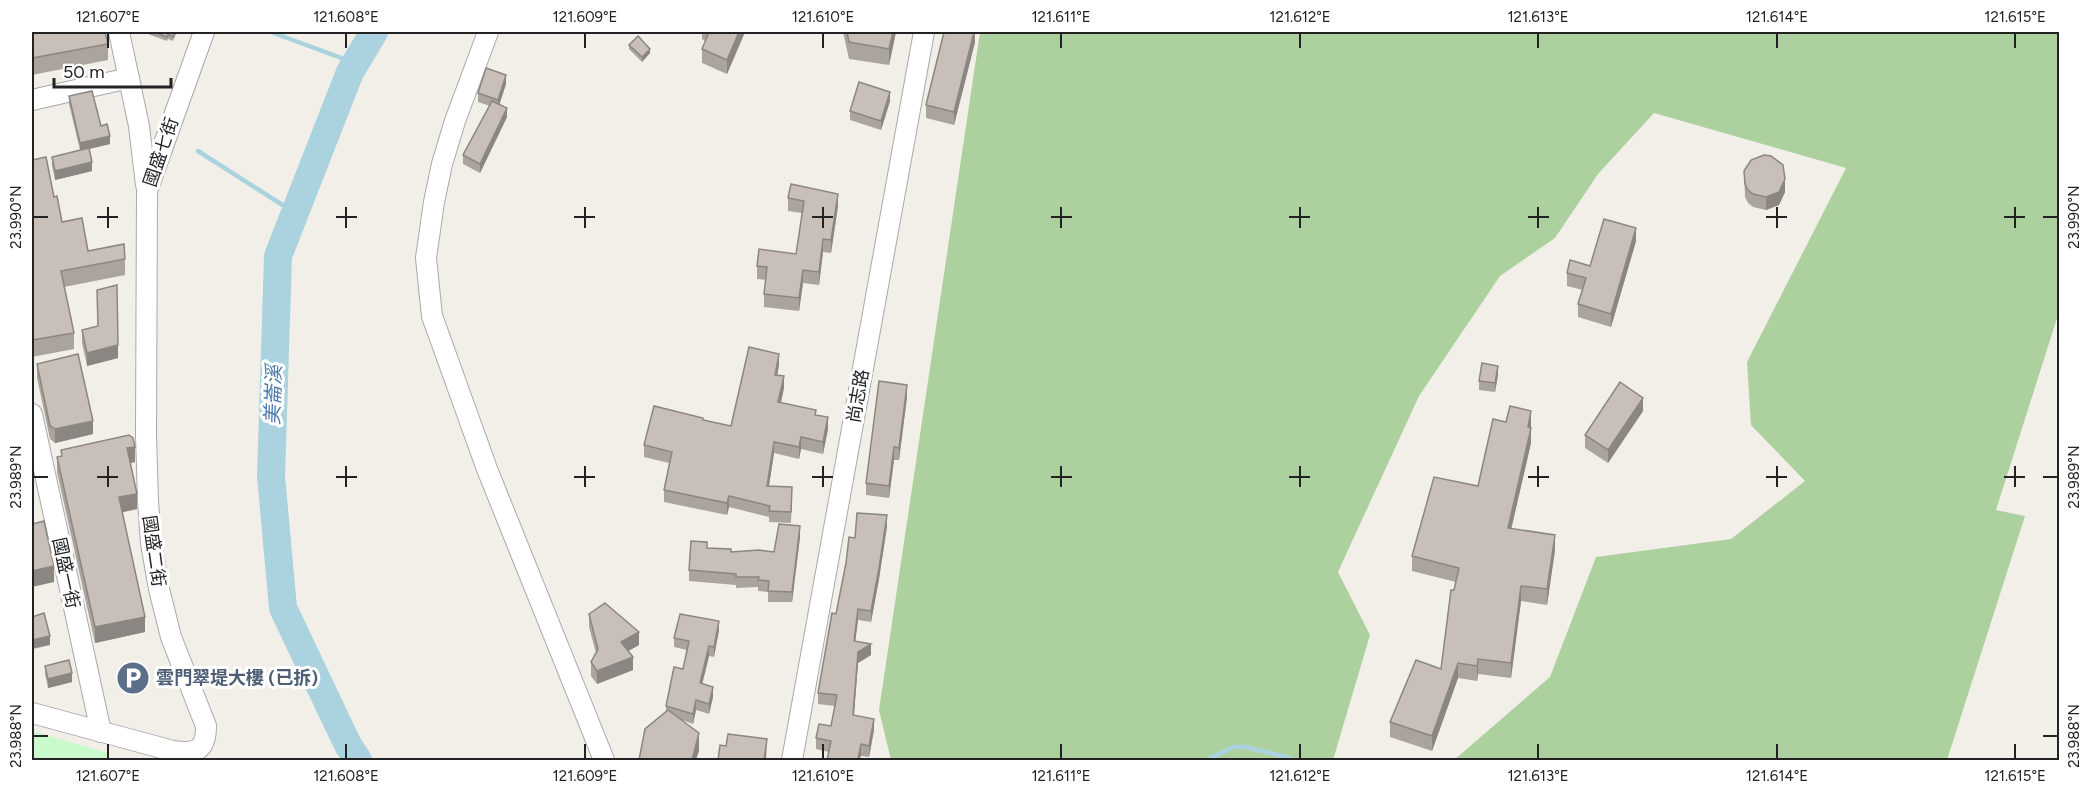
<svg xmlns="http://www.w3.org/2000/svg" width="2091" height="792" font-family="Figtree,'Noto Sans TC',sans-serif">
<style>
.forest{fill:#add19e}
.park{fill:#c8facc}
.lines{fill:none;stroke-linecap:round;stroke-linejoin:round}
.stream{stroke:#aad3df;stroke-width:4.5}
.river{stroke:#aad3df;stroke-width:28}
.minor-casing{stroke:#a9a9a9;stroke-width:22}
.minor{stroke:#fff;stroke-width:20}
.wall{fill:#aba49e}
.shaded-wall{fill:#8b8681}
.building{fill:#c7bfb8;stroke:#8b8681;stroke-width:1.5}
.ticks{fill:none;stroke:#222;stroke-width:2}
.labels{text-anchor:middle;stroke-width:6;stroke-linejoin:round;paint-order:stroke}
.street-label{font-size:18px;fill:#222;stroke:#fff}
.service-label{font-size:18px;font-weight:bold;fill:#4e5e75;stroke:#fff;text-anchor:start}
.water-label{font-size:20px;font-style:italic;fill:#4a7aab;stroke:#fff}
.neatline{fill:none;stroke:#222;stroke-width:2}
.ticks-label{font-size:15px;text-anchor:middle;fill:#222}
</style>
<rect width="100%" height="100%" fill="#f2efe9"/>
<polygon class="forest" points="980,32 2059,32 2059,312 1996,510 2025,516 1947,760 1454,760 1550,677 1596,557 1731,539 1805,481 1751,425 1747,362 1846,168 1654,113 1598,174 1555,238 1500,276 1419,396 1338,572 1370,635 1333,760 891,760 879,710"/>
<polygon class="park" points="32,731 108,753 106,760 32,760"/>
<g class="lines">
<g class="stream">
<polyline points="271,32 355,63"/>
<polyline points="361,52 361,32"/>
<polyline points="198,151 295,213"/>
<polyline points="1207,760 1233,747 1246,747 1290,758"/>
</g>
<polyline class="river" points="358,760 348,745 283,608 271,476 278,256 350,72 374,32"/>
<defs>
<g id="minor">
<polyline points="119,32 139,126 146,185"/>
<polyline points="488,32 455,121 442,164 434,202 426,258 432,316 487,469 604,760"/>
<polyline points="32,100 129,78"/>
<polyline points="32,414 101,732"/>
<path d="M32 713 173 751C196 754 206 751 206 726L171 637 159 589 151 543 148 501 146 435 147 191 204 32"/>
<polyline points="792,760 924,32"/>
</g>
</defs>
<use href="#minor" class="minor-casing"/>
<use href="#minor" class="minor"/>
</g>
<g class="wall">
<polygon points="32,32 108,44 108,60 32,75"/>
<polygon points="145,32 177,32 173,41 168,39 167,41 145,33"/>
<polygon points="702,32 745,32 727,74 702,63 702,49 705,41 702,39"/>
<polygon points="843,32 896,32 889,65 849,59"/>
<polygon points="975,32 975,42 954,125 926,118 926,105"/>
<polygon points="629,45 650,53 642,62 629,49"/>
<polygon points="506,84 499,104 507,117 480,173 463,164 463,155 490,106 478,102 478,93"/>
<polygon points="69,96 101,126 110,144 89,149 92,171 55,180 52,166 52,157 80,150 69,104"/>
<polygon points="890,101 881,130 850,120 850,111"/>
<polygon points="32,160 54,197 62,222 88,251 125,253 125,275 64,287 74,333 74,349 32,357"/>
<polygon points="1744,171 1785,192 1779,205 1766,210 1753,207 1748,203 1745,197"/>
<polygon points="788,198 838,206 831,253 823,252 819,285 803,283 799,311 764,307 764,294 766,280 757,279 757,266 796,254 802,213 788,211"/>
<polygon points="1636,241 1611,327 1578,317 1578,304 1583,290 1567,286 1567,273 1590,266"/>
<polygon points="98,326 118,358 87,366 82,343 82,330"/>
<polygon points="37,364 93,434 55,443 50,439 37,378"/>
<polygon points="779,365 777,375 784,388 781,403 816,415 828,429 823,454 801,449 799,459 774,453 769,486 792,499 791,523 769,522 769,517 729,507 727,515 664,502 664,490 669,463 644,457 644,445 703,420 731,426"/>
<polygon points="1498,375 1495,392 1479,390 1479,381"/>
<polygon points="907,397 899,460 894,460 889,498 866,495 866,483"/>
<polygon points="1643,411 1608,463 1585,448 1585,435"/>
<polygon points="1506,422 1531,426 1531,443 1511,529 1555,550 1547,605 1521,601 1511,678 1478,674 1477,681 1458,678 1432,751 1390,737 1390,722 1441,669 1456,582 1412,571 1412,556 1478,486"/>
<polygon points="61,450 135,462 130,463 137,509 122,512 145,632 95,643 57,472 57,457 61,456"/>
<polygon points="887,526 879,579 871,622 858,620 855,641 871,655 858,663 854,715 874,730 869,757 829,752 816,749 816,738 831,726 835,706 818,704 818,693 836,614 855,538"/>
<polygon points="800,537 792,602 768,602 768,592 758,591 758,587 736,588 736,585 689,581 689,570 707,548 731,552 774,552"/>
<polygon points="589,614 639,645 628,651 633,670 597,684 591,676 591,662 596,653 589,627"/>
<polygon points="719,630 714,657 709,656 702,684 713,697 709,714 696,710 693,724 682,720 699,751 666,711 666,706 683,669 687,650 674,647 674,638"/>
<polygon points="45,666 72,682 48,688 45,674"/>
</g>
<g class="shaded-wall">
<polygon points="739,32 745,32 727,74 727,60"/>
<polygon points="893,32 896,32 889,65 889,49"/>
<polygon points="974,32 975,42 954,125 954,112"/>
<polygon points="650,49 650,53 642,62 642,57"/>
<polygon points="506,75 506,84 498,109 498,100"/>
<polygon points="890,92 890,101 881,130 881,121"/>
<polygon points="507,108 507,117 480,173 480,164"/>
<polygon points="110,136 110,144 80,151 80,143"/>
<polygon points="92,162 92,171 55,180 55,171"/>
<polygon points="1785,179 1785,192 1779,205 1766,210 1766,197"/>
<polygon points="838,194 838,206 831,253 831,240"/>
<polygon points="1636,228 1636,241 1611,327 1611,314"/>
<polygon points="823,239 823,252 819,285 819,272"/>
<polygon points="803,270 803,283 799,311 799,298"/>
<polygon points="118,345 118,358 87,366 87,353"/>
<polygon points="779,354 779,365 775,386 775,375"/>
<polygon points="1498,366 1498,375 1495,392 1495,383"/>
<polygon points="784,376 784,388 778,414 778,402"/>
<polygon points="907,385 907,397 899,460 899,448"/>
<polygon points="1643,398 1643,411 1608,463 1608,450"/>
<polygon points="1531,411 1531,443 1508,543 1508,528"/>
<polygon points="828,417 828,429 823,454 823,442"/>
<polygon points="93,421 93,434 55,443 55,429"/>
<polygon points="801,437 801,449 799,459 799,447"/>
<polygon points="774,442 774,453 767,498 767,486"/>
<polygon points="135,447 135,462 127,464 127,448"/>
<polygon points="894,447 894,460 889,498 889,486"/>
<polygon points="137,494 137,509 119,513 119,497"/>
<polygon points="729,496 729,507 727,515 727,503"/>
<polygon points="887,515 887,526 879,579 871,622 871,611"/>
<polygon points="800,526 800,537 792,602 792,592"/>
<polygon points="1555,535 1555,550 1547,605 1547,589"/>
<polygon points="54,566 54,582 32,587 32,571"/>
<polygon points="1521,586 1521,601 1511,678 1511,663"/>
<polygon points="858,609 858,620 854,652 854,641"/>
<polygon points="145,617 145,632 95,643 95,627"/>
<polygon points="719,621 719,630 714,657 714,647"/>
<polygon points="639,632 639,645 621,655 621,642"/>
<polygon points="50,636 50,645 32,649 32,640"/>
<polygon points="871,644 871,655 858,663 853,726 853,715 858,652"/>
<polygon points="709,646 709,656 700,693 700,683"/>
<polygon points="633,657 633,670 597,684 597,671"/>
<polygon points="1478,659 1478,674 1477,681 1477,666"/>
<polygon points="1458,663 1458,678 1432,751 1432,736"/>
<polygon points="72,673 72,682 48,688 48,679"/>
<polygon points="713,687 713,697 709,714 709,704"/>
<polygon points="696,700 696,710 693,724 693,714"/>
<polygon points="874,719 874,730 869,757 869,746"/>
<polygon points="699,733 699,751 696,760 692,760"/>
<polygon points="767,739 766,760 764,760"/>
<polygon points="861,744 861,755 860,760 858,760"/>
</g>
<g class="building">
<polygon points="32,32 105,32 108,44 32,58"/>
<polygon points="154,32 175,32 173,37 168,34 167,37"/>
<polygon points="709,32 739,32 727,60 702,49"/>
<polygon points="847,32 893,32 889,49 849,42"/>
<polygon points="944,32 974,32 954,112 926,105"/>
<polygon points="638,36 650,49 642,57 629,45"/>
<polygon points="486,68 506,75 498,100 478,93"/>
<polygon points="859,82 890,92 881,121 850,111"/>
<polygon points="92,91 101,126 107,124 110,136 80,143 69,96"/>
<polygon points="492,101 507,108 480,164 463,155"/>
<polygon points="89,148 92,162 55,171 52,157"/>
<polygon points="1764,155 1771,156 1783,165 1785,179 1779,192 1766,197 1753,194 1748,190 1745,184 1744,171 1751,160"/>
<polygon points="46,157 54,197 57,196 62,222 82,218 88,251 124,244 125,259 61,271 74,333 32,340 32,160"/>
<polygon points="791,184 838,194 831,240 823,239 819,272 803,270 799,298 764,294 767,267 757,266 759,249 796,254 804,201 788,198"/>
<polygon points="1604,219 1636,228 1611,314 1578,304 1586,278 1567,273 1570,260 1590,266"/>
<polygon points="117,285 118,345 87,353 82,330 98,326 97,290"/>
<polygon points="749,347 779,354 775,375 784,376 778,402 816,410 815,415 828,417 823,442 801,437 799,447 774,442 767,486 792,487 791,512 769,511 770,506 729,496 727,503 664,490 672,452 644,445 654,406 703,418 703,420 731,426"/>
<polygon points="78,354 93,421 55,429 50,426 37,364"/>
<polygon points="1482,363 1498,366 1495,383 1479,381"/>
<polygon points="879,381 907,385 899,448 894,447 889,486 866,483"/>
<polygon points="1620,382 1643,398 1608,450 1585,435"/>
<polygon points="1510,406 1531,411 1528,427 1531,428 1508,528 1555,535 1547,589 1521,586 1511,663 1478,659 1477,666 1458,663 1432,736 1390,722 1416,660 1441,669 1451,590 1454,590 1459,568 1412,556 1434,477 1478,486 1493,419 1506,422"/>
<polygon points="129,435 133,438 135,447 127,448 137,494 119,497 145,617 95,627 57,457 62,456 61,450"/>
<polygon points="857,513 887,515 879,568 871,611 858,609 854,641 871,644 858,652 853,715 874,719 869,746 861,744 858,760 827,760 831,741 816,738 819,724 831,726 837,695 818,693 832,613 836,614 846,563 849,537 855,538"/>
<polygon points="44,521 54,566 32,571 32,524"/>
<polygon points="779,524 800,526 792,592 768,591 769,581 758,580 759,577 736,577 736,574 689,570 691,541 707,542 707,548 731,549 731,552 759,550 774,552"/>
<polygon points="605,603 639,632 621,642 633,657 597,671 591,662 598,649 589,614"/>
<polygon points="44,613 50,636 32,640 32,617"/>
<polygon points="680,614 719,621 714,647 709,646 700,683 713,687 709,704 696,700 693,714 666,706 674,667 683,669 689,641 674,638"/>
<polygon points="69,660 72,673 48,679 45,666"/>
<polygon points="668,710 699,733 692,760 639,760 645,729"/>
<polygon points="728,734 767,739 764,760 718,760 720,745 726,746"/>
</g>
<path class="ticks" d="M108 33V48M346 33V48M585 33V48M823 33V48M1061 33V48M1300 33V48M1538 33V48M1777 33V48M2015 33V48M108 207V228M346 207V228M585 207V228M823 207V228M1061 207V228M1300 207V228M1538 207V228M1777 207V228M2015 207V228M33 217H48M97 217H118M336 217H357M574 217H595M812 217H833M1051 217H1072M1289 217H1310M1528 217H1549M1766 217H1787M2004 217H2025M2043 217H2058M108 466V487M346 466V487M585 466V487M823 466V487M1061 466V487M1300 466V487M1538 466V487M1777 466V487M2015 466V487M33 477H48M97 477H118M336 477H357M574 477H595M812 477H833M1051 477H1072M1289 477H1310M1528 477H1549M1766 477H1787M2004 477H2025M2043 477H2058M33 736H48M2043 736H2058M108 744V759M346 744V759M585 744V759M823 744V759M1061 744V759M1300 744V759M1538 744V759M1777 744V759M2015 744V759"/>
<defs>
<symbol id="parking-disc" viewBox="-11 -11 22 22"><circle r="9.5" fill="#5c6f8a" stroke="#fff"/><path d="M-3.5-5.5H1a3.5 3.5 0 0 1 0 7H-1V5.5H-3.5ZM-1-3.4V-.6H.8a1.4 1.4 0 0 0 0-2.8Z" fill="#fff"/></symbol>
</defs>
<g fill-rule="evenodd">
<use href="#parking-disc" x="114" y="659" width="38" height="38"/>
</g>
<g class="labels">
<g class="street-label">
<text transform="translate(161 152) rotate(-71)" y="6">國盛七街</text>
<text transform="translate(858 396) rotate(-80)" y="6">尚志路</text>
<text transform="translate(154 551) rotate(82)" y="6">國盛二街</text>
<text transform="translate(66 573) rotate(78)" y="6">國盛一街</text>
</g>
<g class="service-label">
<text x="156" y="684">雲門翠堤大樓 (已拆)</text>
</g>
<g class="water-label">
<text transform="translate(273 395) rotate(-88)" y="7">美崙溪</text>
</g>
</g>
<rect width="2091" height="792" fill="none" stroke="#ffffff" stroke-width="66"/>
<path d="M54 78v9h117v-9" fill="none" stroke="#222222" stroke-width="3"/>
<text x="63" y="78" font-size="18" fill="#222222" stroke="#ffffff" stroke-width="4.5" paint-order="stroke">50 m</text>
<rect x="33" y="33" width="2025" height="726" class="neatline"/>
<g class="ticks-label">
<text x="108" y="22">121.607°E</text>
<text x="346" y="22">121.608°E</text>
<text x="585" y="22">121.609°E</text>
<text x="823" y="22">121.610°E</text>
<text x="1061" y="22">121.611°E</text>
<text x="1300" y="22">121.612°E</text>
<text x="1538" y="22">121.613°E</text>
<text x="1777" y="22">121.614°E</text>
<text x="2015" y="22">121.615°E</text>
<text transform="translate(16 217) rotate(-90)" y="5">23.990°N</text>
<text transform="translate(2074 217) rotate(-90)" y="5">23.990°N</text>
<text transform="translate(16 477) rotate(-90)" y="5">23.989°N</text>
<text transform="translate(2074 477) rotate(-90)" y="5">23.989°N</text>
<text transform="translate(16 736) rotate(-90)" y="5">23.988°N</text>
<text transform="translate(2074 736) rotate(-90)" y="5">23.988°N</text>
<text x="108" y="781">121.607°E</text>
<text x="346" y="781">121.608°E</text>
<text x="585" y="781">121.609°E</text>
<text x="823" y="781">121.610°E</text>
<text x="1061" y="781">121.611°E</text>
<text x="1300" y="781">121.612°E</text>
<text x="1538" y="781">121.613°E</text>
<text x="1777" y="781">121.614°E</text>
<text x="2015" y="781">121.615°E</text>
</g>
</svg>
